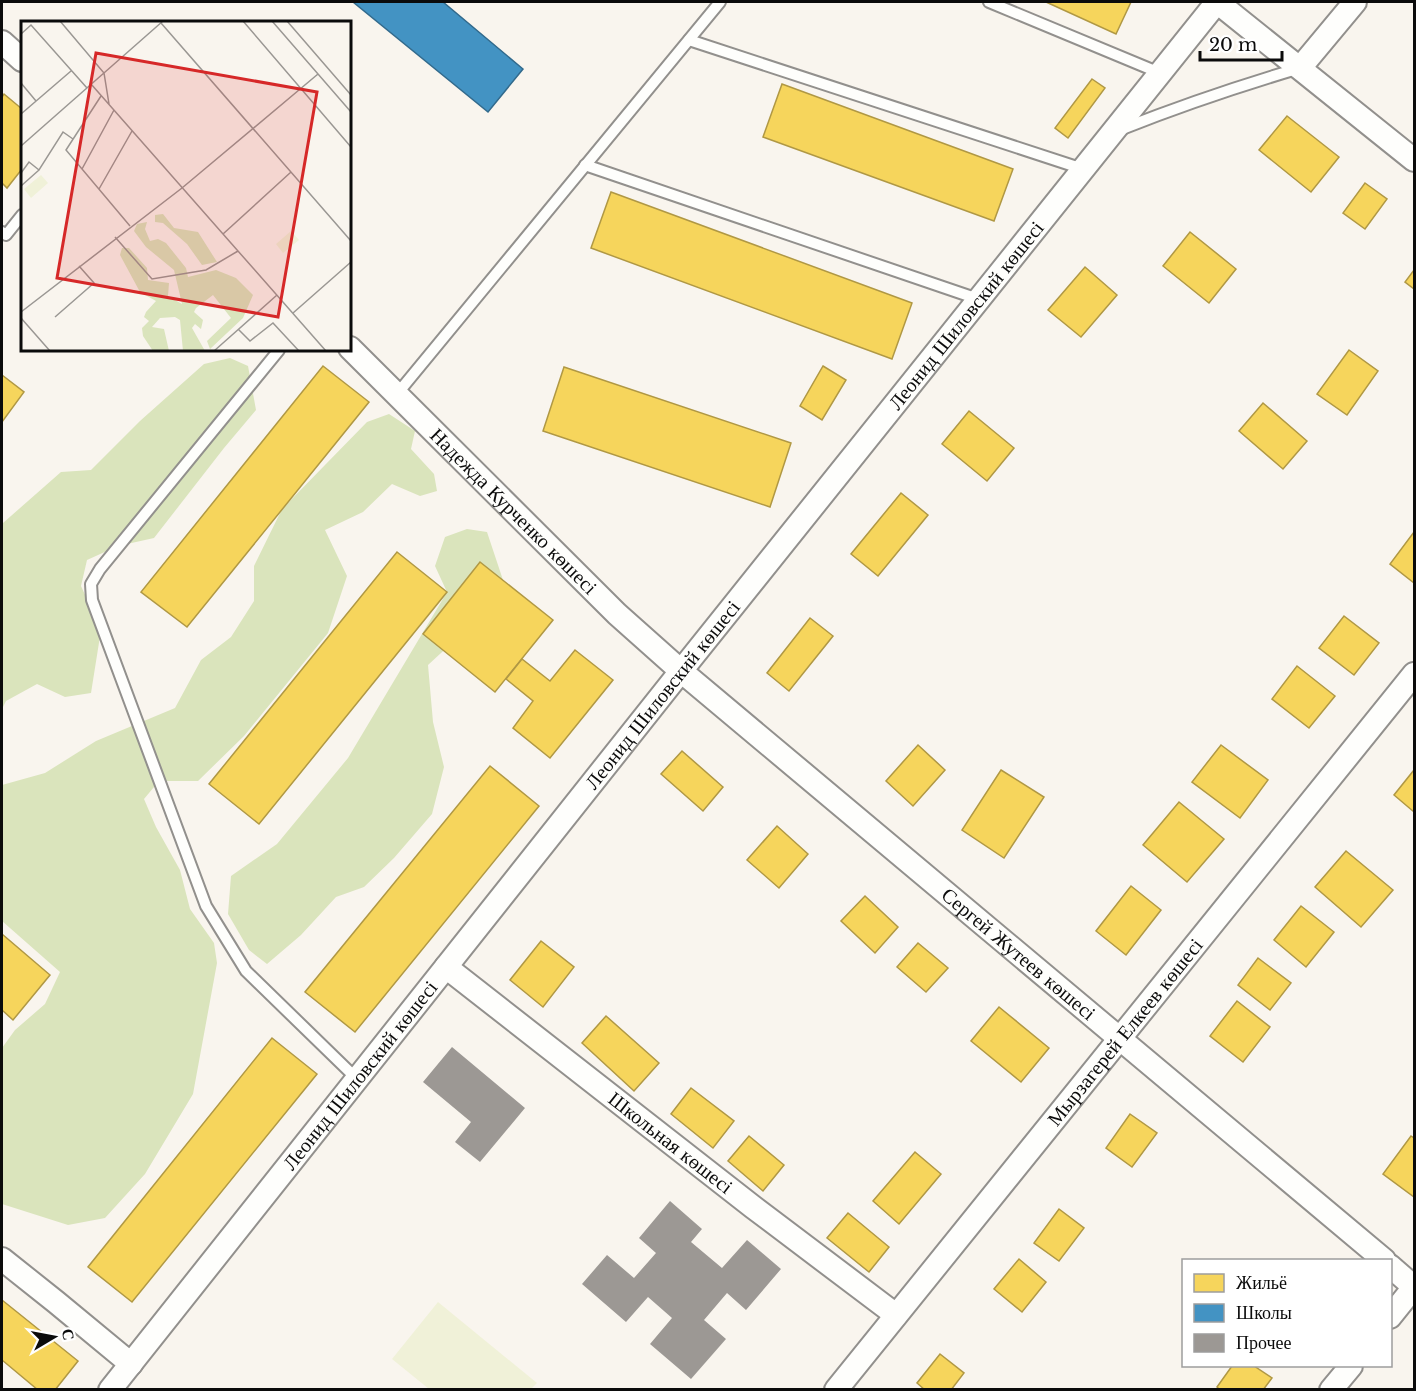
<svg xmlns="http://www.w3.org/2000/svg" width="1416" height="1391" font-family="'Libre Baskerville',serif">
<style>
.forest{fill:#dae4bc}
.pitch{fill:#f0f1d8}
.homes{fill:#f6d55c;stroke:#b09844;stroke-width:1.5}
.schools{fill:#4393c3;stroke:#326a8c;stroke-width:1.5}
.building{fill:#9c9894}
.lines{fill:none;stroke-linecap:round;stroke-linejoin:round}
.service-casing{stroke:#92908d;stroke-width:14}
.minor-casing{stroke:#92908d;stroke-width:26}
.service{stroke:#fefefc;stroke-width:10}
.minor{stroke:#fefefc;stroke-width:22}
.labels{text-anchor:middle;stroke-width:6;stroke-linejoin:round;paint-order:stroke}
.street-label{font-size:20px;fill:#0b0b0b;stroke:#fff}
.inset-road{fill:none;stroke:#9a9793;stroke-width:1.5}
.view{fill:#d62828;fill-opacity:0.15;stroke:#d62828;stroke-width:3}
.inset-edge{fill:none;stroke:#0b0b0b;stroke-width:3}
</style>
<rect width="100%" height="100%" fill="#f9f5ee"/>
<g class="forest">
<polygon points="230,358 248,366 256,410 224,448 154,538 118,546 87,560 81,586 101,630 91,693 65,697 37,684 6,701 2,709 2,526 3,523 61,472 91,470 140,421 204,364"/>
<polygon points="389,414 415,431 411,449 434,474 437,491 420,496 392,484 363,512 325,530 347,576 328,633 244,736 198,781 159,781 144,799 156,827 180,870 190,909 214,943 217,963 193,1094 145,1174 105,1218 68,1225 2,1204 2,1048 15,1030 45,1004 60,972 2,921 2,785 45,773 96,741 175,708 201,660 231,637 254,601 254,566 282,509 367,422"/>
<polygon points="467,529 487,532 503,580 491,610 454,641 428,665 433,722 444,767 432,814 394,858 364,887 336,897 301,935 267,964 249,950 228,914 231,876 277,844 348,758 447,592 435,566 445,537"/>
</g>
<polygon class="pitch" points="438,1302 537,1383 531,1389 429,1389 392,1359"/>
<g class="homes">
<polygon points="1046,2 1131,2 1116,34"/>
<polygon points="1092,79 1105,88 1068,138 1055,128"/>
<polygon points="782,84 1013,169 994,221 763,137"/>
<polygon points="4,94 22,109 22,169 7,188 2,183 2,97"/>
<polygon points="1287,116 1339,157 1311,192 1259,150"/>
<polygon points="1365,183 1387,199 1365,229 1343,213"/>
<polygon points="611,192 912,303 892,359 591,248"/>
<polygon points="1190,232 1236,269 1209,303 1163,266"/>
<polygon points="1085,267 1117,295 1081,337 1048,310"/>
<polygon points="1414,270 1414,289 1405,282"/>
<polygon points="1349,350 1378,371 1347,415 1317,394"/>
<polygon points="323,366 369,402 187,627 141,592"/>
<polygon points="823,366 846,380 822,420 800,406"/>
<polygon points="564,367 791,443 770,507 543,431"/>
<polygon points="2,375 24,392 2,422"/>
<polygon points="1263,403 1307,441 1283,469 1239,431"/>
<polygon points="969,411 1014,448 987,481 942,444"/>
<polygon points="901,493 928,515 878,576 851,554"/>
<polygon points="1414,532 1414,583 1390,564"/>
<polygon points="397,552 447,592 259,824 209,784"/>
<polygon points="480,562 553,620 495,692 423,634"/>
<polygon points="1344,616 1379,643 1354,675 1319,648"/>
<polygon points="810,618 833,636 789,691 767,673"/>
<polygon points="575,650 613,680 550,758 513,728 533,701 506,679 522,659 550,681"/>
<polygon points="1297,666 1335,696 1309,728 1272,699"/>
<polygon points="918,745 945,770 913,806 886,781"/>
<polygon points="1221,745 1268,780 1240,818 1192,782"/>
<polygon points="682,751 723,787 703,811 661,774"/>
<polygon points="490,766 539,806 355,1032 305,992"/>
<polygon points="1001,770 1044,797 1004,858 962,830"/>
<polygon points="1414,770 1414,812 1394,795"/>
<polygon points="1179,802 1224,839 1187,882 1143,845"/>
<polygon points="777,826 808,854 779,888 747,860"/>
<polygon points="1346,851 1393,890 1361,927 1315,887"/>
<polygon points="1131,886 1161,910 1126,955 1096,931"/>
<polygon points="865,896 898,927 875,953 841,921"/>
<polygon points="1301,906 1334,932 1306,967 1274,940"/>
<polygon points="2,934 50,975 13,1020 2,1010"/>
<polygon points="541,941 574,967 543,1007 510,980"/>
<polygon points="918,943 948,968 926,992 897,967"/>
<polygon points="1258,958 1291,983 1270,1010 1238,985"/>
<polygon points="1237,1001 1270,1027 1243,1062 1210,1036"/>
<polygon points="999,1007 1049,1048 1021,1082 971,1041"/>
<polygon points="606,1016 659,1063 634,1091 582,1043"/>
<polygon points="272,1038 317,1074 132,1302 88,1267"/>
<polygon points="691,1088 734,1121 713,1148 671,1114"/>
<polygon points="1130,1114 1157,1133 1132,1167 1106,1148"/>
<polygon points="749,1136 784,1165 763,1191 728,1161"/>
<polygon points="1411,1136 1414,1138 1414,1197 1383,1174"/>
<polygon points="915,1152 941,1174 899,1224 873,1201"/>
<polygon points="1059,1209 1084,1228 1059,1261 1034,1243"/>
<polygon points="848,1213 889,1247 869,1272 827,1238"/>
<polygon points="1019,1259 1046,1282 1022,1312 994,1289"/>
<polygon points="2,1300 78,1361 55,1390 38,1390 2,1360"/>
<polygon points="940,1354 964,1373 951,1390 925,1390 917,1383"/>
<polygon points="1232,1366 1254,1366 1272,1378 1263,1390 1220,1390 1217,1387"/>
</g>
<polygon class="schools" points="353,2 443,2 523,69 488,112"/>
<g class="building">
<polygon points="452,1047 525,1108 480,1162 455,1142 471,1122 423,1082"/>
<polygon points="670,1201 702,1229 691,1242 722,1268 747,1240 781,1269 746,1310 727,1293 704,1320 726,1339 691,1379 650,1344 672,1318 648,1297 626,1322 582,1284 607,1255 634,1278 656,1253 639,1238"/>
</g>
<g class="lines">
<defs>
<g id="service">
<polyline points="989,2 1160,73"/>
<polyline points="689,40 1083,169"/>
<path d="M1122 129C1180 106 1239 86 1300 68"/>
<polyline points="585,165 978,299"/>
<polyline points="2,232 6,235 22,215"/>
<polyline points="279,350 100,569 91,584 92,600 206,906 246,971 357,1079"/>
<polyline points="397,394 720,2"/>
</g>
<g id="minor">
<polyline points="1217,2 1414,160"/>
<polyline points="2,42 22,60"/>
<polyline points="1300,68 1355,2"/>
<path id="s1" d="M350 348 617 614 681 671 1384 1260"/>
<path id="s2" d="M446 967 753 1207 896 1315"/>
<polyline points="2,1259 56,1302 131,1364"/>
<polyline points="1390,1266 1414,1287"/>
<polyline points="1390,1317 1414,1287"/>
<path id="s3" d="M110 1390 681 671 1217 2"/>
<path id="s4" d="M836 1390 1414 674"/>
<polyline points="1331,1390 1351,1366"/>
</g>
</defs>
<use href="#service" class="service-casing"/>
<use href="#minor" class="minor-casing"/>
<use href="#service" class="service"/>
<use href="#minor" class="minor"/>
</g>
<g class="labels">
<g class="street-label">
<text dy="7" stroke="none"><textPath href="#s3" startOffset="1374">Леонид Шиловский көшесі</textPath></text>
<text dy="7" stroke="none"><textPath href="#s1" startOffset="231">Надежда Курченко көшесі</textPath></text>
<text dy="7" stroke="none"><textPath href="#s3" startOffset="888">Леонид Шиловский көшесі</textPath></text>
<text dy="7" stroke="none"><textPath href="#s1" startOffset="903">Сергей Жутеев көшесі</textPath></text>
<text dy="7" stroke="none"><textPath href="#s4" startOffset="460">Мырзагерей Елкеев көшесі</textPath></text>
<text dy="7" stroke="none"><textPath href="#s3" startOffset="402">Леонид Шиловский көшесі</textPath></text>
<text dy="7" stroke="none"><textPath href="#s2" startOffset="285">Школьная көшесі</textPath></text>
</g>
</g>
<g transform="translate(21 21)">
<rect width="330" height="330" fill="#f9f5ee"/>
<path d="M142 193 153 207 177 211 196 241 181 244 166 223 142 202 134 201V194ZM126 201 124 208 129 220 137 218 145 222 165 247 167 256 195 249 215 257 232 274 222 297 189 328 186 320 210 297 192 274 175 287 173 291 182 299 180 308 174 303 171 307 184 330H162L159 299 154 296 139 297 131 306 143 308 148 330H132L122 315 121 307 128 300 123 296 125 291 135 280 119 271 99 234 101 227H108L126 247 127 259 148 262 147 275 161 283 153 249 125 226 113 210 116 203Z" fill="#dae4bc"/>
<path d="M20 154 27 162 10 177 3 168ZM270 210 278 219 262 232 255 223Z" fill="#f0f1d8"/>
<path class="inset-road" d="M39 0 83 52 88 83M222 0 330 126M251 0 330 91M266 0 330 74M140 2 330 220M0 13 10 4 66 67M0 62 15 80M70 63 305 330M80 75 45 129 109 205M0 93 50 50M0 125 142 0M61 148 93 89M0 152 8 141 18 149 42 111 52 118M0 165 18 149M78 168 111 110M202 213 270 151M94 216 131 258 185 249 217 230M0 291 161 167 297 53M272 292 330 241M34 296 73 262 58 245M0 297 29 330M217 308 229 320 252 302 278 330M193 330 256 274"/>
<path class="view" d="M75 32 296 71 257 296 36 257Z"/>
<rect width="330" height="330" class="inset-edge"/>
</g>
<rect width="1416" height="1391" fill="none" stroke="#0b0b0b" stroke-width="6"/>
<rect x="1182" y="1259" width="210" height="108" fill="#ffffff" stroke="#9d9d9d" stroke-width="1.5"/>
<rect x="1194" y="1274" width="30" height="18" fill="#f6d55c" stroke="#9d9d9d" stroke-width="1.5"/>
<text x="1236" y="1289" font-size="18" fill="#0b0b0b">Жильё</text>
<rect x="1194" y="1304" width="30" height="18" fill="#4393c3" stroke="#9d9d9d" stroke-width="1.5"/>
<text x="1236" y="1319" font-size="18" fill="#0b0b0b">Школы</text>
<rect x="1194" y="1334" width="30" height="18" fill="#9c9894" stroke="#9d9d9d" stroke-width="1.5"/>
<text x="1236" y="1349" font-size="18" fill="#0b0b0b">Прочее</text>
<g transform="translate(54 1337) rotate(80)" stroke="#ffffff" stroke-width="4.5" paint-order="stroke">
<path d="M0-4.5L10 22L0 15L-10 22Z" fill="#0b0b0b"/>
<text y="-9" font-size="16" font-weight="bold" text-anchor="middle" fill="#0b0b0b">С</text>
</g>
<path d="M1200 51v9h82v-9" fill="none" stroke="#0b0b0b" stroke-width="3"/>
<text x="1209" y="51" font-size="18" fill="#0b0b0b" stroke="#ffffff" stroke-width="4.5" paint-order="stroke">20 m</text>
</svg>
